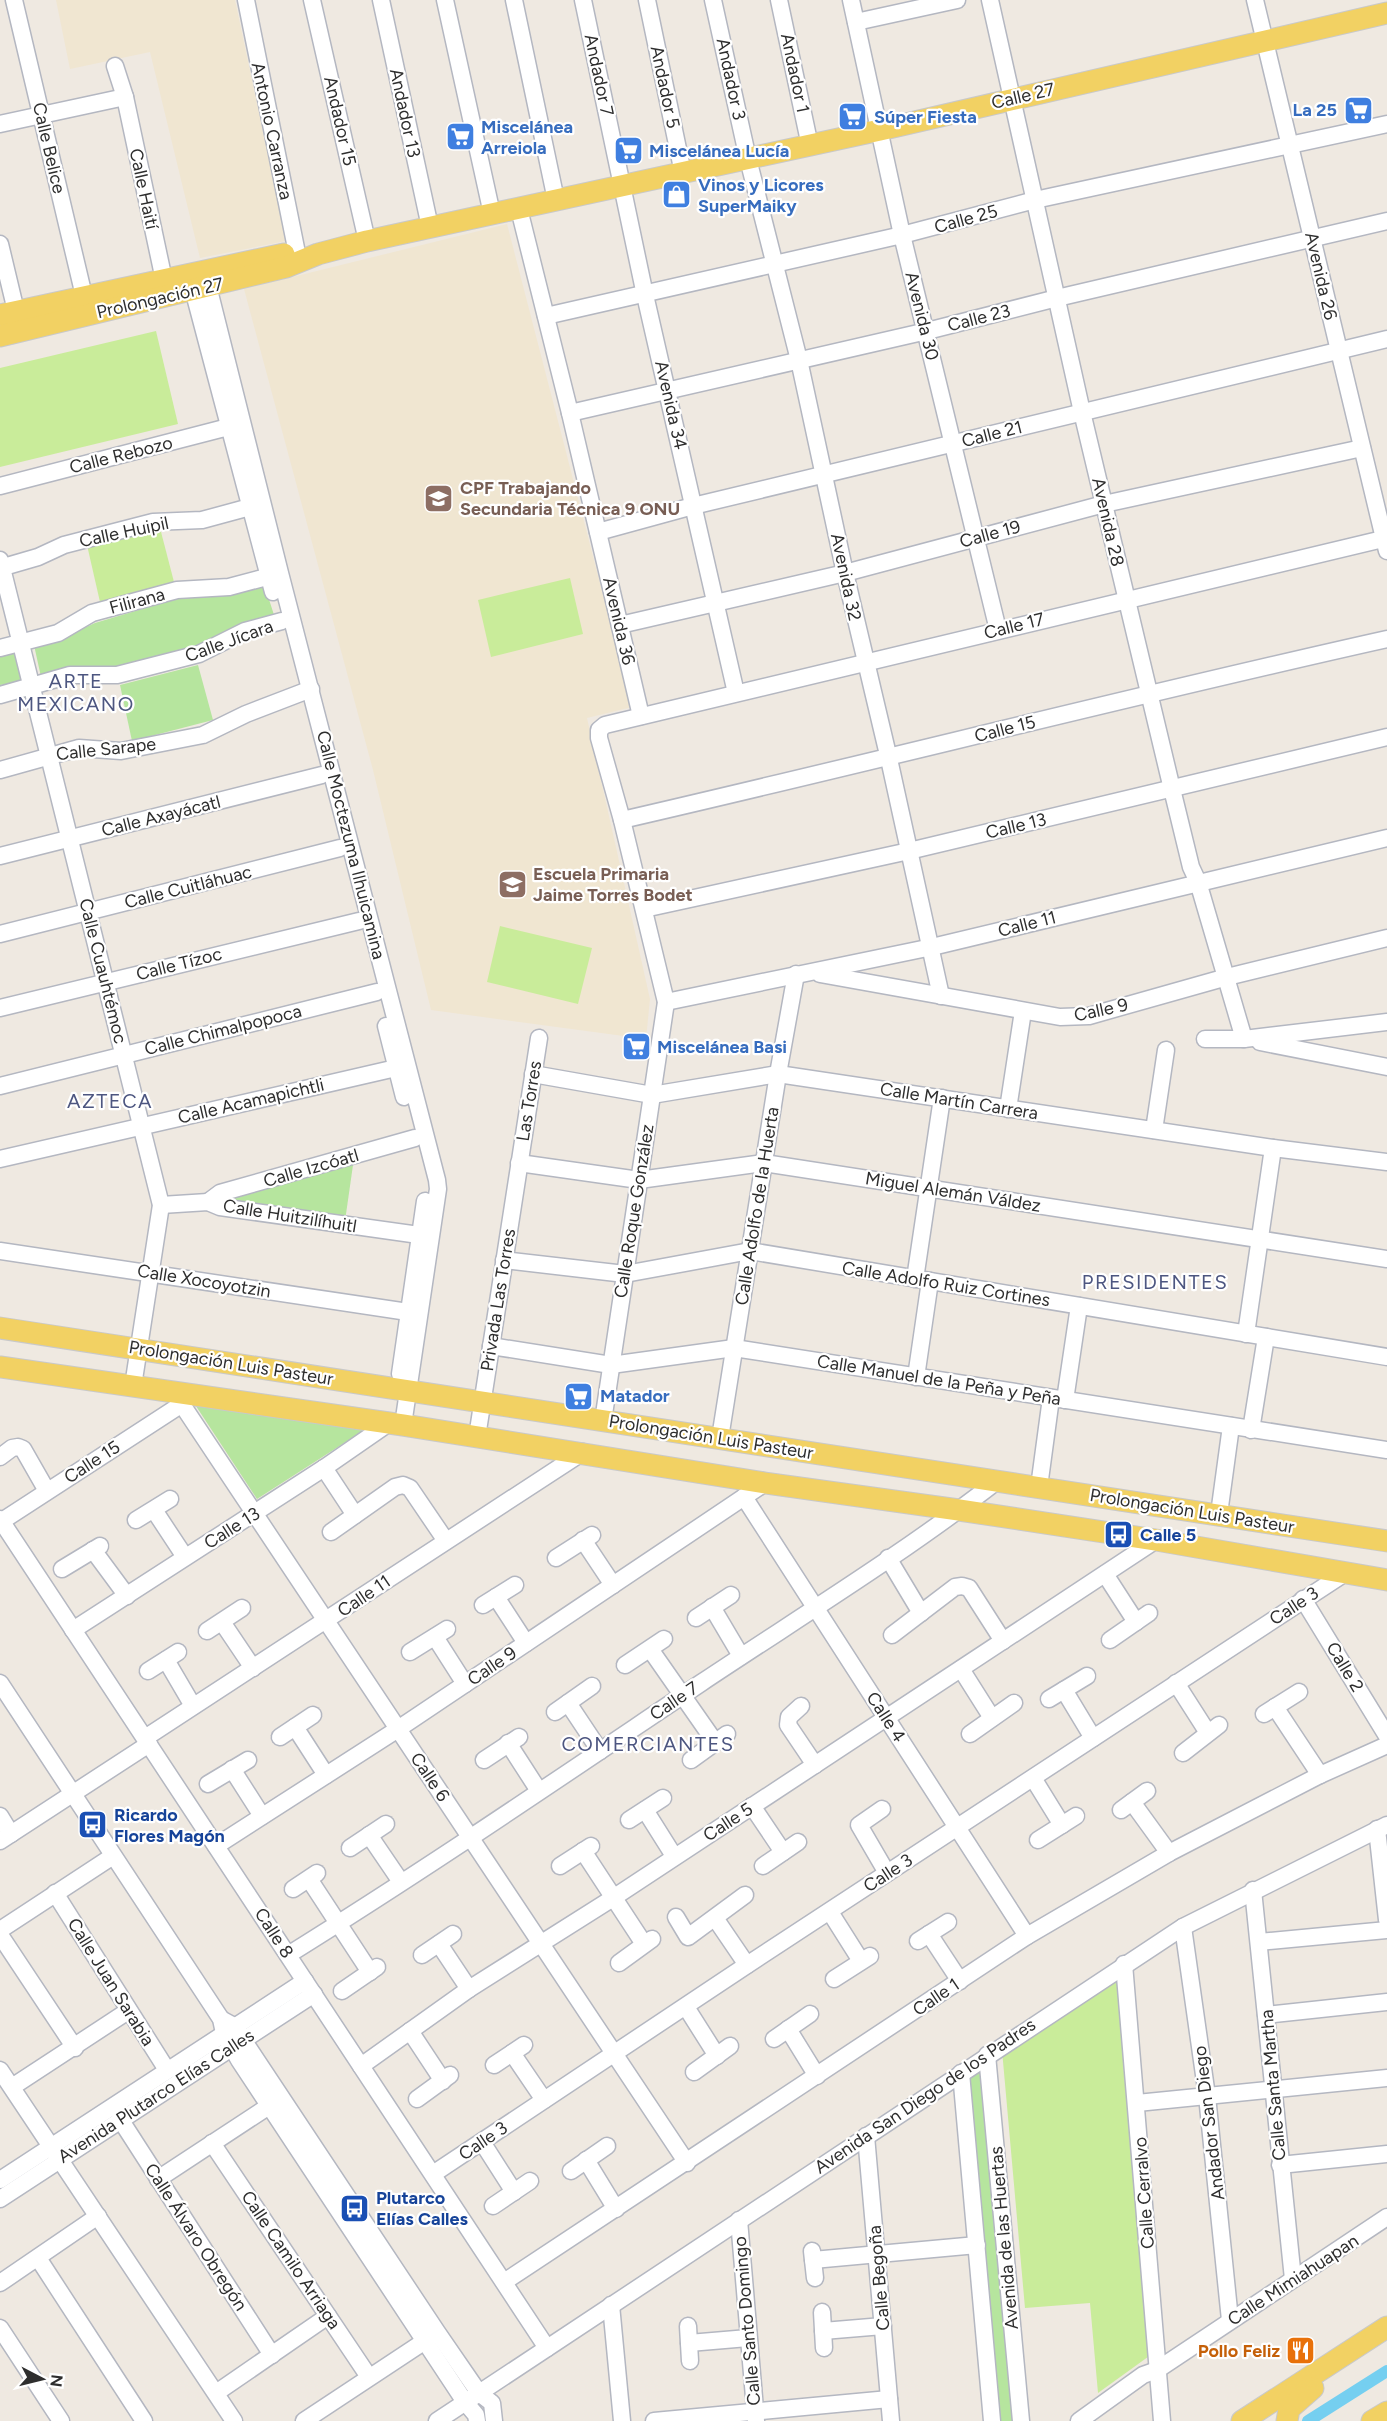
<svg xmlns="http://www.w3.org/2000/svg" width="1387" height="2421" font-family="Figtree,sans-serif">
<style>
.education{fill:#f0e6d1}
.green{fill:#b6e59e}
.pitch{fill:#c9ec9a}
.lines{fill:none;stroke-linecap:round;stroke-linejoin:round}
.canal{stroke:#75cff0;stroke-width:12}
.minor-casing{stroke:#b4b7c1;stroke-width:19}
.major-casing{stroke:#c9c9c9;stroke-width:23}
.minor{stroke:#fff;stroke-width:16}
.major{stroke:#f2d163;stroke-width:21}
.labels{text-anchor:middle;stroke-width:4.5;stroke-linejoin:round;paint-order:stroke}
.street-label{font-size:18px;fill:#2e2e2e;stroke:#fff}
.shop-label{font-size:18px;font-weight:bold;fill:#366cbe;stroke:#fff;text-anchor:start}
.education-label{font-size:18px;font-weight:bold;fill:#785e54;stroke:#fff;text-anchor:start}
.transit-label{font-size:18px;font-weight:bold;fill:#164399;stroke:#fff;text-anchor:start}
.food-label{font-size:18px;font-weight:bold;fill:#c56008;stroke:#fff;text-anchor:end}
.neighbourhood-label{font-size:20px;letter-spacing:1.5px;fill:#4d5680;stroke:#fff}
</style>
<rect width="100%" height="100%" fill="#efe9e1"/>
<g class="education">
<polygon points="56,0 235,0 286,241 200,258 150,52 70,69"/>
<polygon points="507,224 632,707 587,718 650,999 646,1039 431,1010 373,770 244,289"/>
</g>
<g class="green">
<polygon points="264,584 275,618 197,648 118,666 75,666 41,677 34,645 62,638 95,623 179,598 226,595"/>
<polygon points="18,649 25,681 0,685 0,653"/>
<polygon points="198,665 213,720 132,741 120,685"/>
<polygon points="354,1158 345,1221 218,1204 219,1197"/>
<polygon points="194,1403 366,1429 257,1499"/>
<polygon points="983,2067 1014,2421 997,2421 966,2081"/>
</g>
<g class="pitch">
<polygon points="156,331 178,424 0,467 0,368"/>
<polygon points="160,528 174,582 100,602 87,545"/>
<polygon points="570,578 583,634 491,657 478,600"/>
<polygon points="500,926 592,948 578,1004 487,982"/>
<polygon points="1121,1972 1152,2354 1098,2393 1090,2303 1025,2308 1002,2050"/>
</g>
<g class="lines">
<polyline class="canal" points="1308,2421 1387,2371"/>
<defs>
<g id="minor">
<polyline points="14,0 84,296"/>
<polyline points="246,0 299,263"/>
<polyline points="312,0 367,241"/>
<polyline points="381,0 430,227"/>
<polyline points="445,0 492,214"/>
<polyline points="514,0 556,200"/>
<polyline points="583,0 645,295 736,693"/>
<polyline points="647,0 683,173"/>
<polyline points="713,0 748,159 799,360 845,573 889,759 941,996"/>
<polyline points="779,0 810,146"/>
<polyline points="851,0 902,235 998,630"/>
<polyline points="990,0 1082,412 1172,789 1191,867 1198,882 1244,1039"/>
<polyline points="1255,0 1387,551"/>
<polyline points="856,22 957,0"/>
<polyline points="115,66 125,97 164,280"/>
<polyline points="0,124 125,97"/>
<polyline points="519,209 570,413 641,716"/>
<polyline points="0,244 16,311"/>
<polyline points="205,274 280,573 437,1180 438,1189 403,1425"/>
<polyline points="190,278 273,592"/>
<polyline points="546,316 902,235 1035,200 1387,124"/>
<polyline points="570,413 927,331 1057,298 1387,221"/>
<polyline points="0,486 240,424"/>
<polyline points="598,532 693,506 1387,339"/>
<polyline points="0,560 161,1205 133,1386"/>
<polyline points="0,568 38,557 64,545 153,522 202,520 250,507"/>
<polyline points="620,625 845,573 1104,504 1362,448"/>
<polyline points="0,648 58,633 92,613 177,590 229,587 278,574"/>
<polyline points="0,695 70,675 117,675 199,654 245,631 282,621"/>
<polyline points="0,770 79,748 121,751 203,735 246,714 311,689"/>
<path d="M622 820C878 761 1131 696 1387 639"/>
<polyline points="0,856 322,775"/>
<polyline points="644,909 909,851 1387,737"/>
<polyline points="0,934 340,848"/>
<polyline points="820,974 1060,1017 1089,1016 1227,977 1387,938"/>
<polyline points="666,1002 932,947 1387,838"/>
<polyline points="0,1008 359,921"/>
<polyline points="386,1026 404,1097"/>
<polyline points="1205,1039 1244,1039 1387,1022"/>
<polyline points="1260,1042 1387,1067"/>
<polyline points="533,1074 652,1095 778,1074 1273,1148 1387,1162"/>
<polyline points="0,1086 377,992"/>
<polyline points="1008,1109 1023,1011"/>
<polyline points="1154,1130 1166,1050"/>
<polyline points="0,1159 396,1068"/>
<polyline points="519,1163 639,1180 764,1163 1387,1259"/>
<polyline points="208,1202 220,1193 415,1138"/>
<polyline points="161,1205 208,1202 220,1207 419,1235"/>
<polyline points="0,1251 408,1312"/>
<polyline points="504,1260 625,1274 750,1251 1387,1357"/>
<polyline points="915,1279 942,1098"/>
<polyline points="1246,1334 1273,1148"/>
<polyline points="491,1346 611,1365 734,1348 1387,1450"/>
<polyline points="400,1374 425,1201"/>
<polyline points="916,1377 930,1281"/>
<polyline points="173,1391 687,2163"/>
<polyline points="1065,1400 1079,1306"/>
<polyline points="603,1421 666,1002 622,820 599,738 599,730 605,725 1387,538"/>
<polyline points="1251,1430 1266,1337"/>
<polyline points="477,1437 539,1038"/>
<polyline points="720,1438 778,1074 796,974"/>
<polyline points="0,1457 12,1448 18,1447 23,1449 47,1491"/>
<polyline points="324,1468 355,1515"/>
<polyline points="1039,1487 1051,1398"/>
<polyline points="744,1497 1027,1936"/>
<polyline points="154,1510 185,1557"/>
<polyline points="1219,1514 1231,1426"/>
<polyline points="0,1519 547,2348"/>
<polyline points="136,1520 170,1499"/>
<polyline points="2,1521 182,1404"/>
<polyline points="331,1532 395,1487 403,1485 410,1488 446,1541"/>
<polyline points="583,1540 613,1585"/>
<polyline points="93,1550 127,1596"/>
<polyline points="556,1558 592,1535"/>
<polyline points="888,1558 921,1613"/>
<polyline points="62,1569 100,1546"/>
<polyline points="1105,1574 1136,1622"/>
<polyline points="496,1597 526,1643"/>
<polyline points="1303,1599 1387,1736"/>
<polyline points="483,1605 515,1585"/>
<polyline points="712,1607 741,1656"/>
<polyline points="696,1618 731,1595"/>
<polyline points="222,1622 253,1668"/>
<polyline points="73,1630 324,1468 389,1423"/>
<polyline points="207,1631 242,1608"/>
<polyline points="892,1635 955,1587 962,1586 969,1588 1003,1641"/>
<polyline points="435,1637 465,1684"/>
<polyline points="1110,1640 1149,1613"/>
<polyline points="650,1649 715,1742"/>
<polyline points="410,1652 447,1629"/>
<polyline points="166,1660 193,1706"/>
<polyline points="625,1665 664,1639"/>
<polyline points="961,1669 992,1718"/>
<polyline points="148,1671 178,1652"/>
<polyline points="0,1683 221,2019 224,2033 239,2060 465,2402 476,2415 477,2421"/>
<polyline points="1176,1683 1208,1733"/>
<polyline points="1064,1690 1093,1738"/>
<polyline points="1049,1699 1087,1676"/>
<polyline points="568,1703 600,1751"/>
<polyline points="801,1706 789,1717 788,1725 815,1765"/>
<polyline points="1275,1707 1320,1775"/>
<polyline points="555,1712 592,1686"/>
<polyline points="1264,1714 1299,1692"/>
<polyline points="295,1727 326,1775"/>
<polyline points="970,1734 1014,1703"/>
<polyline points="280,1737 313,1715"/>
<polyline points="145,1738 583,1452"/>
<polyline points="508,1743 539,1791"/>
<polyline points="1183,1753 1219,1725"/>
<polyline points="484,1760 519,1737"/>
<polyline points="691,1760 727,1734"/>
<polyline points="232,1769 262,1816"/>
<polyline points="1033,1778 1062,1825"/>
<polyline points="208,1784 248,1760"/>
<polyline points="1132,1802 1169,1853"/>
<polyline points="752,1806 783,1852"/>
<polyline points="882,1809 859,1825 887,1873"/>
<polyline points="645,1810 674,1856"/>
<polyline points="1121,1810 1147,1791"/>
<polyline points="0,1816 11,1834"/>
<polyline points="629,1820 663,1798"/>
<polyline points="1377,1829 1387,1920"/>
<polyline points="369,1835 401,1882"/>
<polyline points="1038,1840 1076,1816"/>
<polyline points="0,1841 149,1744"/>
<polyline points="216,1846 398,1729 765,1483"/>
<polyline points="350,1848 386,1824"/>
<polyline points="583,1851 644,1944"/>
<polyline points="560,1866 591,1846"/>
<polyline points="763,1866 798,1842"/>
<polyline points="309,1879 370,1972"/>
<polyline points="293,1889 317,1873"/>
<polyline points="1253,1890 1293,2279"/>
<polyline points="55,1893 167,2070"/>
<polyline points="830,1912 861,1961"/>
<polyline points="676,1917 688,1937 745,1895"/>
<polyline points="715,1918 747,1965"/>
<polyline points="1183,1927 1207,2096 1230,2320"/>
<polyline points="0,1930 113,1856"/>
<polyline points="929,1934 960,1981"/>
<polyline points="0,1935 75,2048"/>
<polyline points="918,1941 948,1922"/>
<polyline points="1259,1942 1387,1930"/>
<polyline points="439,1944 469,1989"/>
<path d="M288 1955C428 1868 564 1775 701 1683 800 1617 903 1554 997 1481"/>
<polyline points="422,1955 453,1934"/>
<polyline points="619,1963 652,1939"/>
<polyline points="1124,1964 1162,2421"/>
<polyline points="834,1979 870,1956"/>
<polyline points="342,1991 377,1967"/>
<polyline points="686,2007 717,2056"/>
<polyline points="1266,2015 1387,2002"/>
<polyline points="221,2019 234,2026 437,2332 479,2393 492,2403 494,2421"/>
<polyline points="788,2029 817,2076"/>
<polyline points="410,2031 443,2081"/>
<polyline points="774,2039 810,2014"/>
<polyline points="512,2053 544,2100"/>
<polyline points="987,2055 1021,2421"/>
<polyline points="494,2065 524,2045"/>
<polyline points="361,2066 469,1989 613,1898 1156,1540"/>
<polyline points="0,2070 234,2421"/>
<polyline points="694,2072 730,2046"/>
<polyline points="961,2073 992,2421"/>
<polyline points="12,2087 128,2011"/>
<polyline points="417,2099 450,2075"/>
<polyline points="1137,2103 1387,2078"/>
<polyline points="120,2119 272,2355"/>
<polyline points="866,2136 891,2421"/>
<polyline points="482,2142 514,2192"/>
<polyline points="212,2143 369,2377"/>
<polyline points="586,2160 616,2209"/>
<polyline points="1280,2165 1387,2154"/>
<polyline points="571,2171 607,2146"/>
<polyline points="433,2174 747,1965 1345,1573"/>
<polyline points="158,2179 269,2106"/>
<polyline points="0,2180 305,1981"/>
<polyline points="0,2199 314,1994"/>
<polyline points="493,2206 530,2181"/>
<polyline points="739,2220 756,2421"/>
<polyline points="812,2251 815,2278"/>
<polyline points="38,2258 144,2421"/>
<polyline points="813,2260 977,2245"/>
<polyline points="504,2282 1027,1936 1169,1853 1320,1775 1387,1745"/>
<polyline points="0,2283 98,2216"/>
<polyline points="611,2305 622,2421"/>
<polyline points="822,2312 824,2348"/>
<polyline points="688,2326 690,2361"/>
<polyline points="0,2328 61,2421"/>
<polyline points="823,2331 883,2326"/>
<polyline points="689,2343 748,2338"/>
<polyline points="216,2393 328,2316"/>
<polyline points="304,2421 434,2335"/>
<polyline points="437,2421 1183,1927 1387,1825"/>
<polyline points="654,2421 889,2399"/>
<polyline points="1079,2421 1143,2375 1157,2370 1387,2217"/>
</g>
<g id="major">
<polyline points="0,315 284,254"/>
<polyline points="0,336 286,267 318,254 367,241 880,130 1387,13"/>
<polyline points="0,1328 1387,1541"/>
<polyline points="0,1367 403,1425 765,1483 959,1510 1156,1540 1387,1580"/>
<polyline points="1242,2421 1387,2327"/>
<polyline points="1287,2421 1289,2409 1313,2388"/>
<polyline points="1372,2421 1387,2412"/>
</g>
</defs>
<use href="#minor" class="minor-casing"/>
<use href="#major" class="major-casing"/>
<use href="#minor" class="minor"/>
<use href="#major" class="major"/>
</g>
<defs>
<symbol id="supermarket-square" viewBox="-11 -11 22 22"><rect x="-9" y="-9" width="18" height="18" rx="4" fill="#3f7fe0" stroke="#fff"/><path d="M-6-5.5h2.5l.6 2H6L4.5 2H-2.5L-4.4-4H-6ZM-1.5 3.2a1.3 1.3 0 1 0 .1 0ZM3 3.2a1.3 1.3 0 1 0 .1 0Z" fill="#fff"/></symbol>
<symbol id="shop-square" viewBox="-11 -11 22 22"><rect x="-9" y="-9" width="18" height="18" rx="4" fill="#3f7fe0" stroke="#fff"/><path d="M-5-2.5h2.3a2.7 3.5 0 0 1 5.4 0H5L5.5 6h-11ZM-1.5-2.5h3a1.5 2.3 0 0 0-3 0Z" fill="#fff"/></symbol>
<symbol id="school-square" viewBox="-11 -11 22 22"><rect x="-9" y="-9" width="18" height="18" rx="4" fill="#8d6e63" stroke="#fff"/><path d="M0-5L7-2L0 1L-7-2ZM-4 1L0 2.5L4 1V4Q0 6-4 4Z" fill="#fff"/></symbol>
<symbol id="bus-square" viewBox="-11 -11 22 22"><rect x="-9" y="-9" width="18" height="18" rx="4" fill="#1a4fb4" stroke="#fff"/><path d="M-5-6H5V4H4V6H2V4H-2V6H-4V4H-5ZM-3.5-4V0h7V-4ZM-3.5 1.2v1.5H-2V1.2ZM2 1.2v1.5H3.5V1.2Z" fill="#fff"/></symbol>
<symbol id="restaurant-square" viewBox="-11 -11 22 22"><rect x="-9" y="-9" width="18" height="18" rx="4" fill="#e8710a" stroke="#fff"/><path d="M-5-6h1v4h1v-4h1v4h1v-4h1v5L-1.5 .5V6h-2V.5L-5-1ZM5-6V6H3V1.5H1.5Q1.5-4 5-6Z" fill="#fff"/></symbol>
</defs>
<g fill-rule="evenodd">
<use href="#supermarket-square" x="1342" y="94" width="33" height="33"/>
<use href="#supermarket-square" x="836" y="100" width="33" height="33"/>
<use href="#supermarket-square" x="444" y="120" width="33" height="33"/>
<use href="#supermarket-square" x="612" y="134" width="33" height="33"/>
<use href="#shop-square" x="660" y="178" width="33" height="33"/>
<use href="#school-square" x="422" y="482" width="33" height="33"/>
<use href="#school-square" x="496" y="868" width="33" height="33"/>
<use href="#supermarket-square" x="620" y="1030" width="33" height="33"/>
<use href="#supermarket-square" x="562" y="1380" width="33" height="33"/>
<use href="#bus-square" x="1102" y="1518" width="33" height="33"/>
<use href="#bus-square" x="76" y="1808" width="33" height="33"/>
<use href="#bus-square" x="338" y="2192" width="33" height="33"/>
<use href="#restaurant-square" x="1284" y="2334" width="33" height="33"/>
</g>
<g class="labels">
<g class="street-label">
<text transform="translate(795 73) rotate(78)" y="6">Andador 1</text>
<text transform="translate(599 75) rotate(78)" y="6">Andador 7</text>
<text transform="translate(731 79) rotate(78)" y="6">Andador 3</text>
<text transform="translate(665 87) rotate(78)" y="6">Andador 5</text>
<text transform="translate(1023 96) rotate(-13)" y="6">Calle 27</text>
<text transform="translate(405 113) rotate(78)" y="6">Andador 13</text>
<text transform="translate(340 121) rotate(77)" y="6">Andador 15</text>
<text transform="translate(272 131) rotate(78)" y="6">Antonio Carranza</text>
<text transform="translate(49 148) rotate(77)" y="6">Calle Belice</text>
<text transform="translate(144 189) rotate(78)" y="6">Calle Haití</text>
<text transform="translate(966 219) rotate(-15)" y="6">Calle 25</text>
<text transform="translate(1321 276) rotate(77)" y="6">Avenida 26</text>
<text transform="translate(160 298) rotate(-13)" y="6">Prolongación 27</text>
<text transform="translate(922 316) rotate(76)" y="6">Avenida 30</text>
<text transform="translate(979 318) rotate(-14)" y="6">Calle 23</text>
<text transform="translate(671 405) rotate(77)" y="6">Avenida 34</text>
<text transform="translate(992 434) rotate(-14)" y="6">Calle 21</text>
<text transform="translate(121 455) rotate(-14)" y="6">Calle Rebozo</text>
<text transform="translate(1108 522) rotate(77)" y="6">Avenida 28</text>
<text transform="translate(124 532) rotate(-12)" y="6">Calle Huipil</text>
<text transform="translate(990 534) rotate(-15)" y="6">Calle 19</text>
<text transform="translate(846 577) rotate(78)" y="6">Avenida 32</text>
<text transform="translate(137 601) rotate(-15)" y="6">Filirana</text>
<text transform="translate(619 621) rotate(77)" y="6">Avenida 36</text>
<text transform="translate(1014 626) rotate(-14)" y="6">Calle 17</text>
<text transform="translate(229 641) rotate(-20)" y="6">Calle Jícara</text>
<text transform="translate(1005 729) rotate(-14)" y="6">Calle 15</text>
<text transform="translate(106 749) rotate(-6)" y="6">Calle Sarape</text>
<text transform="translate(161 816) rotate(-14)" y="6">Calle Axayácatl</text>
<text transform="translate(1016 826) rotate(-13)" y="6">Calle 13</text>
<text transform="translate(351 845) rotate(76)" y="6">Calle Moctezuma Ilhuicamina</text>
<text transform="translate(188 887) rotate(-14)" y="6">Calle Cuitláhuac</text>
<text transform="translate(1027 924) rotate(-14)" y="6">Calle 11</text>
<text transform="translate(179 964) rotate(-14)" y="6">Calle Tízoc</text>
<text transform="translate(103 971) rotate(76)" y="6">Calle Cuauhtémoc</text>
<text transform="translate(1101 1010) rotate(-12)" y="6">Calle 9</text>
<text transform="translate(223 1030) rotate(-14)" y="6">Calle Chimalpopoca</text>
<text transform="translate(251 1101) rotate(-13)" y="6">Calle Acamapichtli</text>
<text transform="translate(529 1101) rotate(-81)" y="6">Las Torres</text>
<text transform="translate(959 1101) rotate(9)" y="6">Calle Martín Carrera</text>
<text transform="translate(311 1168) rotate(-16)" y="6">Calle Izcóatl</text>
<text transform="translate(953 1192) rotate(9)" y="6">Miguel Alemán Váldez</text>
<text transform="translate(757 1206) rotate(-81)" y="6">Calle Adolfo de la Huerta</text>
<text transform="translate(634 1211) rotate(-81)" y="6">Calle Roque González</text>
<text transform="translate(290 1216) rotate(9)" y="6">Calle Huitzilíhuitl</text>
<text transform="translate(204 1281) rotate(9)" y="6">Calle Xocoyotzin</text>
<text transform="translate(946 1284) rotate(9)" y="6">Calle Adolfo Ruiz Cortines</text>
<text transform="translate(498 1300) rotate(-81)" y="6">Privada Las Torres</text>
<text transform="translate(231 1363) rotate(9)" y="6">Prolongación Luis Pasteur</text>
<text transform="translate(939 1380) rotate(9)" y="6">Calle Manuel de la Peña y Peña</text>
<text transform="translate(711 1437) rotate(9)" y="6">Prolongación Luis Pasteur</text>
<text transform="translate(92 1462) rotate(-33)" y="6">Calle 15</text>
<text transform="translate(1192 1511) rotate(9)" y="6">Prolongación Luis Pasteur</text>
<text transform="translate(232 1528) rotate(-32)" y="6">Calle 13</text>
<text transform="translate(364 1596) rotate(-34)" y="6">Calle 11</text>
<text transform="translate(1294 1606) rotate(-33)" y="6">Calle 3</text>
<text transform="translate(492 1666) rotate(-34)" y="6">Calle 9</text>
<text transform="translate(1345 1667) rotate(59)" y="6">Calle 2</text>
<text transform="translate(674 1701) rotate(-34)" y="6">Calle 7</text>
<text transform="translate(886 1717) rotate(57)" y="6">Calle 4</text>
<text transform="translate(430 1777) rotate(56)" y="6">Calle 6</text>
<text transform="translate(728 1822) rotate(-33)" y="6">Calle 5</text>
<text transform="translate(888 1873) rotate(-33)" y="6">Calle 3</text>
<text transform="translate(274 1933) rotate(57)" y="6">Calle 8</text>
<text transform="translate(111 1982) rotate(58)" y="6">Calle Juan Sarabia</text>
<text transform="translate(936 1997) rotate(-34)" y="6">Calle 1</text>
<text transform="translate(1273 2085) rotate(-95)" y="6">Calle Santa Martha</text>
<text transform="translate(156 2096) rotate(-33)" y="6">Avenida Plutarco Elías Calles</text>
<text transform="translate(925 2096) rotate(-34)" y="6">Avenida San Diego de los Padres</text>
<text transform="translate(1209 2123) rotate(-97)" y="6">Andador San Diego</text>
<text transform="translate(483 2141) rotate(-34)" y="6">Calle 3</text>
<text transform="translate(1144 2193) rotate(-94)" y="6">Calle Cerralvo</text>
<text transform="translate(196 2237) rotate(57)" y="6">Calle Álvaro Obregón</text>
<text transform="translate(1004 2238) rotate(-95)" y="6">Avenida de las Huertas</text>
<text transform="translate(291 2260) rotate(56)" y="6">Calle Camilo Arriaga</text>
<text transform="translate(879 2278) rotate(-95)" y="6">Calle Begoña</text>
<text transform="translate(1293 2280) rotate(-33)" y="6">Calle Mimiahuapan</text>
<text transform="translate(747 2321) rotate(-95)" y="6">Calle Santo Domingo</text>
</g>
<g class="shop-label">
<text x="1337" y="116" text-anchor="end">La 25</text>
<text x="874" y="123">Súper Fiesta</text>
<text x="481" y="133">Miscelánea<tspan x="481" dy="21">Arreiola</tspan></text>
<text x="649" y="157">Miscelánea Lucía</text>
<text x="698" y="191">Vinos y Licores<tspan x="698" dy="21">SuperMaiky</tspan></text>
<text x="657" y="1053">Miscelánea Basi</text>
<text x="600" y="1402">Matador</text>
</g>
<g class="education-label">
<text x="460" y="494">CPF Trabajando<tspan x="460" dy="21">Secundaria Técnica 9 ONU</tspan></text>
<text x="533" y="880">Escuela Primaria<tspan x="533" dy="21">Jaime Torres Bodet</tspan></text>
</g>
<g class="transit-label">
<text x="1140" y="1541">Calle 5</text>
<text x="114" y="1821">Ricardo<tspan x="114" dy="21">Flores Magón</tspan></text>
<text x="376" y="2204">Plutarco<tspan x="376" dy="21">Elías Calles</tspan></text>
</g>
<g class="food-label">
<text x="1280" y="2357">Pollo Feliz</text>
</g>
<g class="neighbourhood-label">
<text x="76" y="688">ARTE<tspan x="76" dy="23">MEXICANO</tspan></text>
<text x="110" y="1108">AZTECA</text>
<text x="1155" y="1289">PRESIDENTES</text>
<text x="648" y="1751">COMERCIANTES</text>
</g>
</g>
<g transform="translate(42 2379) rotate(97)" stroke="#ffffff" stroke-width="4.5" paint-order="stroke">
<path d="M0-4.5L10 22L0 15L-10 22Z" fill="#2e2e2e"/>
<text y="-9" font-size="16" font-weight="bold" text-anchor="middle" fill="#2e2e2e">N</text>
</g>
</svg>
